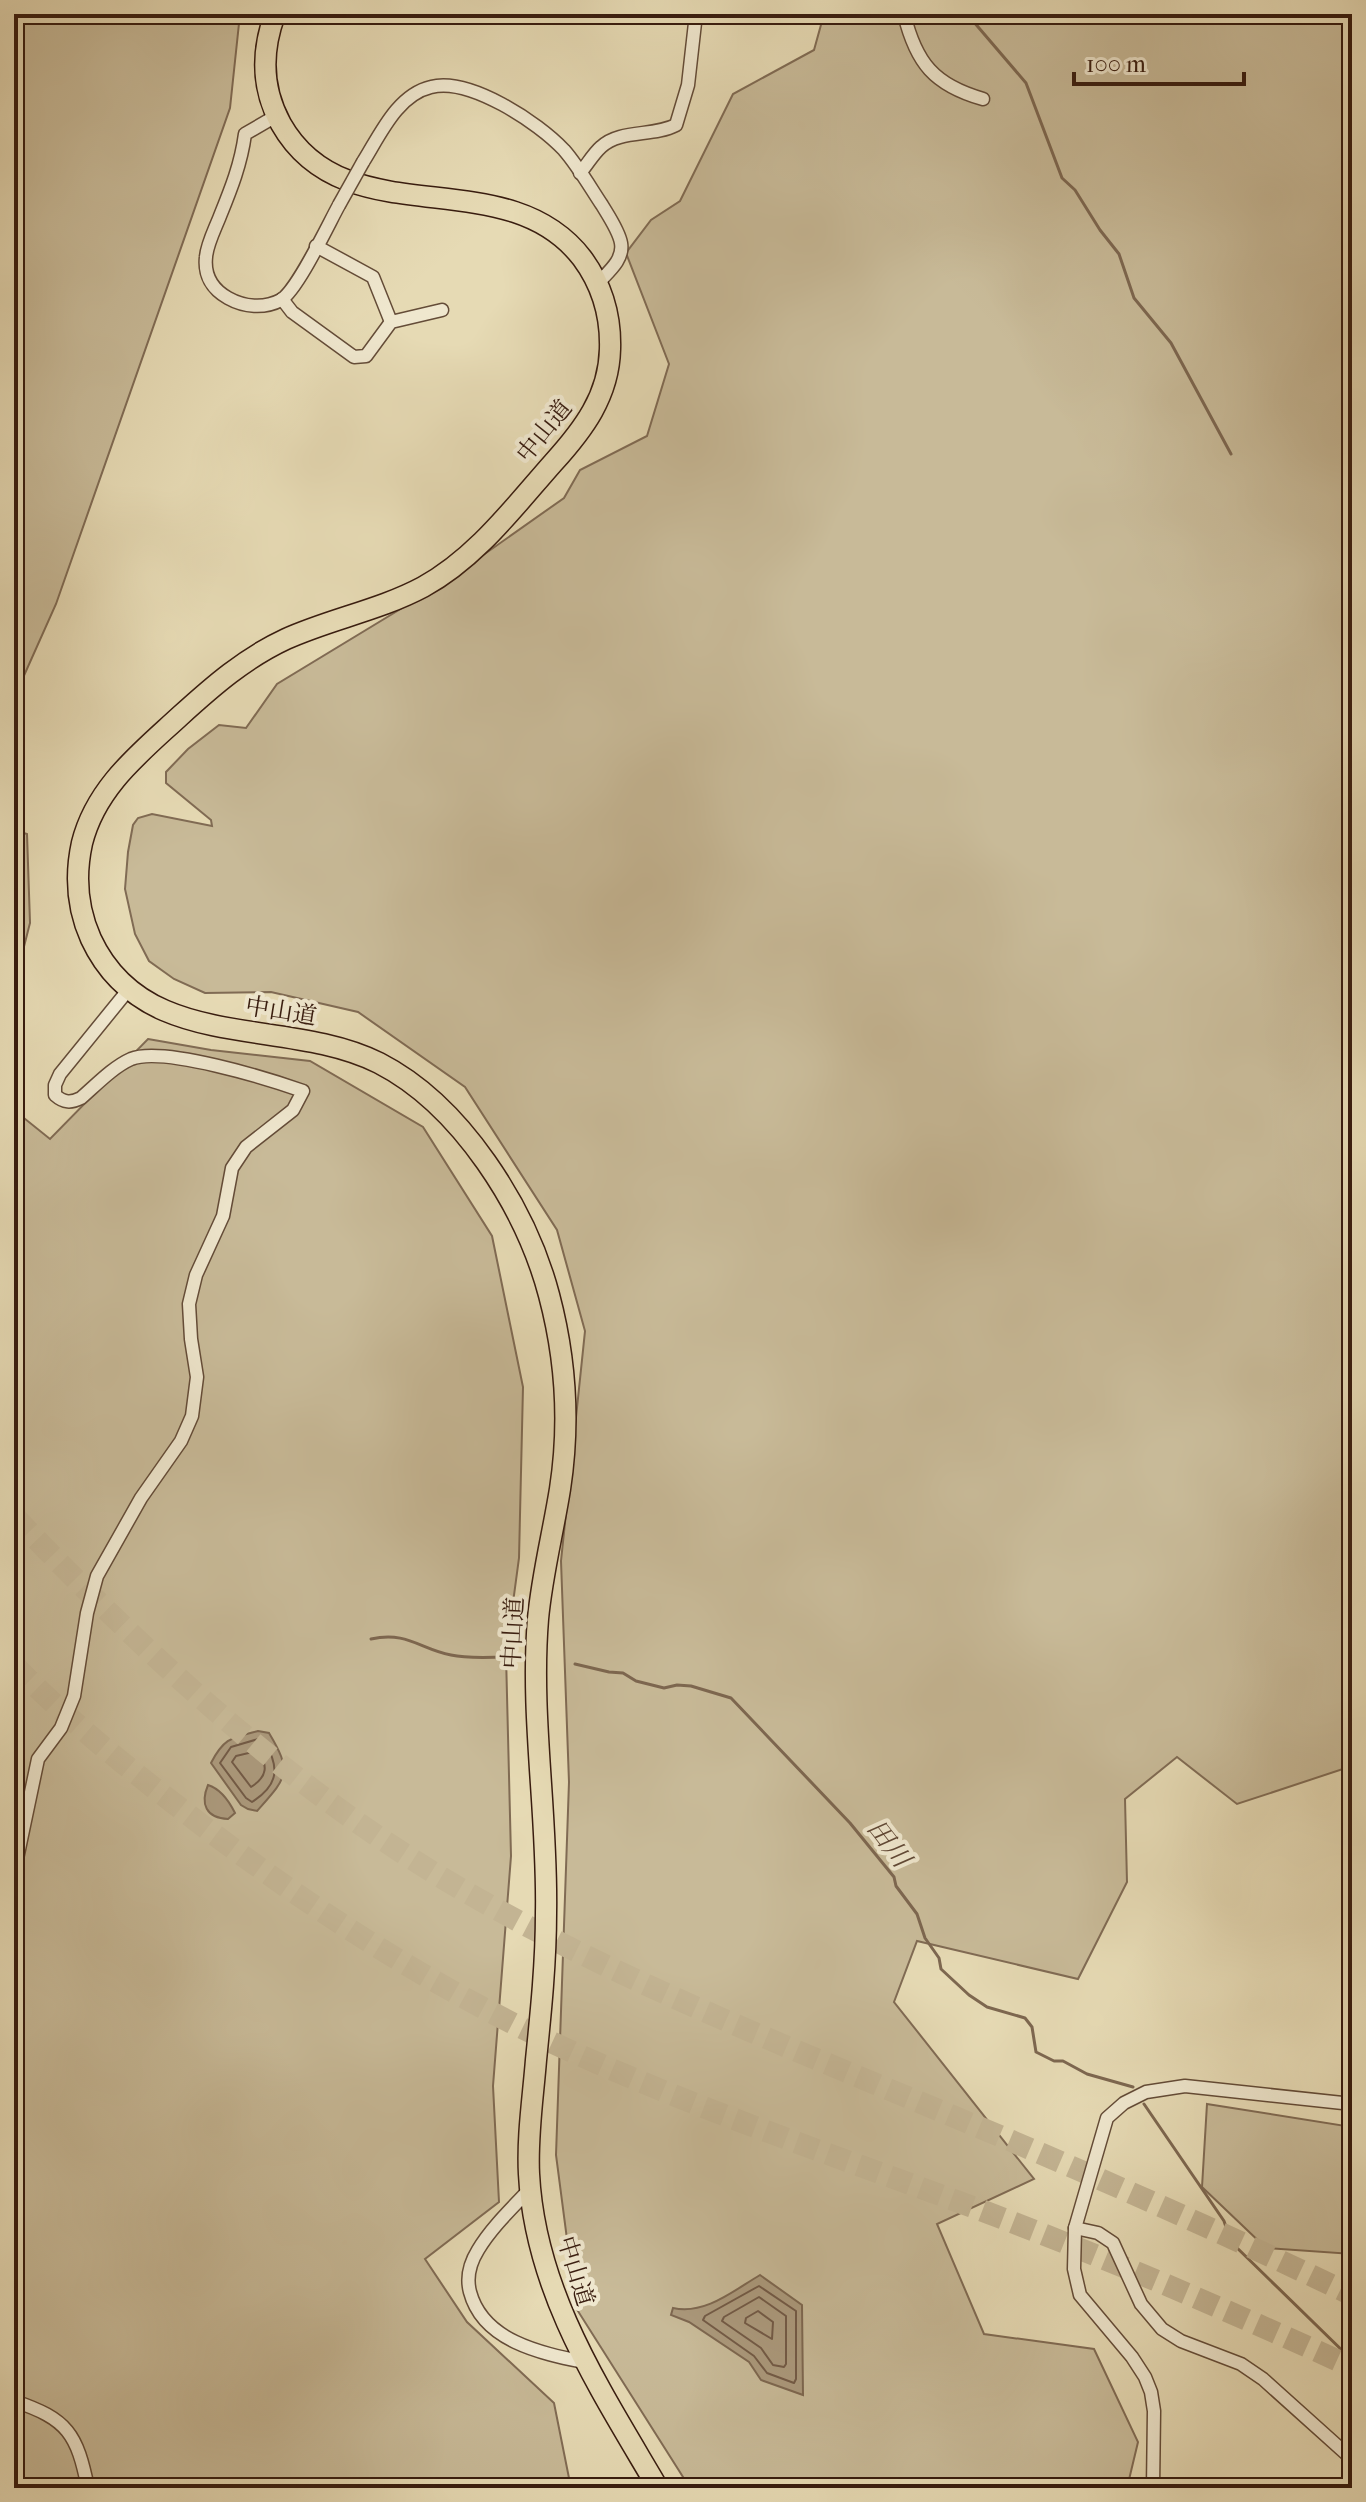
<svg xmlns="http://www.w3.org/2000/svg" width="1366" height="2502" font-family="'IM FELL French Canon','Noto Serif JP',serif">
<style>
.green{fill:#c8ba98;stroke:#806b54;stroke-width:2}
.water{fill:#ab997c;stroke:#7d6750;stroke-width:2}
.lines{fill:none;stroke-linecap:round;stroke-linejoin:round}
.shore{stroke:#725a46;stroke-width:2}
.stream{stroke:#7d6750;stroke-width:3}
.motorway-tunnel{stroke:#c3b493;stroke-width:22;stroke-dasharray:22 11;stroke-linecap:butt}
.minor-casing{stroke:#644c38;stroke-width:15}
.trunk-casing{stroke:#381c0f;stroke-width:23}
.minor{stroke:#efe7ce;stroke-width:12}
.trunk{stroke:#e6dab4;stroke-width:20}
.minor-bridge-casing{stroke:#644c38;stroke-width:15;stroke-linecap:butt}
.minor-bridge{stroke:#efe7ce;stroke-width:12}
.labels{text-anchor:middle;stroke-width:8;stroke-linejoin:round;paint-order:stroke}
.street-label{font-size:24px;fill:#381c0f;stroke:#efe7ce}
.water-label{font-size:26px;font-style:italic;fill:#604835;stroke:#efe7ce}
</style>
<rect width="100%" height="100%" fill="#e6dab4"/>
<filter id="stains"><feTurbulence type="fractalNoise" baseFrequency=".0025" numOctaves="4"/><feColorMatrix values="0 0 0 0 .2 0 0 0 0 .09 0 0 0 0 .02 0 0 0 .5 -.17"/></filter>
<radialGradient id="worn" r=".72"><stop offset=".6" stop-color="#630" stop-opacity="0"/><stop offset="1" stop-color="#630" stop-opacity=".3"/></radialGradient>
<g class="green">
<polygon points="14,14 240,14 230,108 56,604 14,698"/>
<polygon points="824,14 1352,14 1352,1766 1237,1804 1177,1757 1125,1799 1127,1882 1078,1979 917,1941 894,2002 1034,2179 937,2224 984,2334 1094,2349 1138,2442 1127,2488 690,2488 576,2308 556,2155 569,1782 561,1561 585,1331 557,1230 465,1087 358,1012 271,992 205,993 174,979 149,961 135,934 125,889 128,852 133,825 138,818 152,814 212,826 211,820 166,783 166,772 188,749 219,725 246,728 277,684 445,582 564,498 580,470 647,436 669,364 626,253 651,220 680,201 733,94 814,50"/>
<polygon points="14,830 27,834 30,923 14,986"/>
<polygon points="148,1039 211,1050 310,1061 423,1127 492,1236 523,1387 519,1558 506,1655 511,1856 493,2086 499,2202 425,2259 467,2322 554,2403 571,2488 14,2488 14,1110 50,1139"/>
<polygon points="1207,2104 1352,2127 1352,2254 1266,2248 1202,2187"/>
</g>
<g class="water">
<path d="M258 1731 269 1733C293 1773 287 1777 257 1811L248 1809 241 1805 211 1763C224 1738 231 1738 258 1731Z"/>
<path d="M208 1785C221 1789 229 1801 235 1813L228 1819C206 1818 200 1804 208 1785Z"/>
<path d="M760 2275 802 2305 803 2395 761 2380 749 2362 689 2322 671 2315 673 2308C705 2315 733 2291 760 2275Z"/>
</g>
<g class="lines">
<g class="shore">
<path d="M258 1739 264 1741C280 1767 279 1785 252 1802L246 1798 220 1763 231 1747Z"/>
<path d="M257 1751C269 1765 267 1777 251 1787L232 1762 236 1756Z"/>
<polygon points="759,2286 796,2311 796,2379 794,2383 767,2373 754,2356 703,2320 705,2316"/>
<polygon points="759,2297 786,2316 786,2364 784,2367 773,2365 761,2348 722,2321 724,2317"/>
<polygon points="758,2311 773,2322 772,2339 745,2323 746,2318"/>
</g>
<g class="stream">
<polyline points="967,14 1026,83 1062,178 1075,190 1100,230 1119,254 1134,298 1171,343 1231,454"/>
<path d="M371 1639C407 1631 420 1649 451 1655 469 1659 490 1657 508 1657"/>
<polyline points="575,1664 609,1672 623,1673 636,1681 664,1688 677,1685 691,1686 731,1698 850,1823 894,1877 896,1886 917,1914 925,1938 939,1958 941,1969 969,1995 987,2007 1025,2018 1032,2027 1036,2052 1054,2061 1063,2061 1087,2074 1133,2087"/>
<polyline points="1144,2104 1224,2221 1231,2242 1352,2360"/>
</g>
<g class="motorway-tunnel">
<path d="M14 1516C149 1658 295 1793 466 1892 620 1981 786 2046 950 2115 1086 2172 1220 2231 1352 2295"/>
<path d="M14 1665C64 1716 120 1762 176 1805 283 1889 395 1964 516 2025 665 2099 823 2151 978 2209 1105 2257 1229 2311 1352 2367"/>
</g>
<defs>
<g id="minor">
<path d="M904 14C916 63 934 85 983 99"/>
<path d="M276 116 245 134C241 164 231 189 220 216 215 229 207 244 206 257 204 275 212 289 228 298 244 307 264 309 281 300 298 289 328 225 339 205"/>
<path d="M363 162C380 135 397 95 431 87 469 77 538 122 564 150 578 166 590 187 602 205 608 215 619 231 621 243 624 260 608 272 598 283"/>
<path d="M580 173C587 165 593 154 601 147 620 129 653 137 676 125L688 85 696 14"/>
<polyline points="316,246 373,277 391,322"/>
<polyline points="282,299 292,312 354,357 366,356 391,322 442,310"/>
<path d="M14 1873 38 1759 61 1728 74 1696 87 1613 97 1576 141 1498 181 1441 192 1416 197 1377 191 1339 189 1304 196 1275 223 1216 232 1168 246 1147 293 1110 303 1091C269 1079 163 1046 131 1059 113 1067 96 1085 81 1098 71 1103 64 1103 55 1095V1085L60 1074 129 989"/>
<path d="M530 2189C512 2208 491 2228 478 2250 470 2263 466 2277 470 2292 483 2341 540 2353 584 2362"/>
<polyline points="1075,2228 1098,2233 1113,2243 1141,2304 1162,2329 1181,2341 1241,2364 1263,2379 1352,2459"/>
<path d="M14 2401C68 2419 77 2434 88 2488"/>
<polyline points="1153,2488 1154,2411 1151,2392 1145,2377 1132,2357 1080,2295 1074,2269 1075,2228 1107,2118 1124,2103 1146,2092 1185,2086 1352,2104"/>
</g>
<path id="trunk" d="M275 14C261 52 261 88 281 124 346 239 505 158 582 258 602 285 611 316 610 349 609 396 583 430 553 463 514 507 476 558 423 587 380 610 330 619 286 639 245 658 213 686 180 716 140 753 96 787 82 843 75 875 77 908 91 939 145 1055 283 1015 379 1063 461 1105 526 1208 549 1295 566 1359 570 1424 560 1489 553 1533 542 1575 538 1619 530 1716 548 1815 546 1913 546 1962 541 2011 536 2060 533 2098 527 2136 529 2174 535 2292 600 2389 658 2488"/>
</defs>
<use href="#minor" class="minor-casing"/>
<use href="#trunk" class="trunk-casing"/>
<use href="#minor" class="minor"/>
<use href="#trunk" class="trunk"/>
<defs>
<polyline id="minor-bridge" points="339,205 363,162"/>
</defs>
<use href="#minor-bridge" class="minor-bridge-casing"/>
<use href="#minor-bridge" class="minor-bridge"/>
</g>
<g class="labels">
<g class="street-label">
<text transform="translate(544 431) rotate(-51)" y="8">中山道</text>
<text transform="translate(281 1011) rotate(9)" y="8">中山道</text>
<text transform="translate(513 1633) rotate(-87)" y="8">中山道</text>
<text transform="translate(576 2271) rotate(73)" y="8">中山道</text>
</g>
<g class="water-label">
<text transform="translate(889 1843) rotate(52)" y="9">田川</text>
</g>
</g>
<rect width="1366" height="2502" fill="none" stroke="#e6dab4" stroke-width="48"/>
<rect x="16" y="16" width="1334" height="2470" fill="none" stroke="#381c0f" stroke-width="4"/>
<rect x="24" y="24" width="1318" height="2454" fill="none" stroke="#381c0f" stroke-width="2"/>
<path d="M1074 72v12h170v-12" fill="none" stroke="#381c0f" stroke-width="4"/>
<text x="1086" y="72" font-size="24" fill="#381c0f" stroke="#efe7ce" stroke-width="6" paint-order="stroke">100 m</text>
<rect width="100%" height="100%" filter="url(#stains)"/>
<rect width="100%" height="100%" fill="url(#worn)"/>
</svg>
